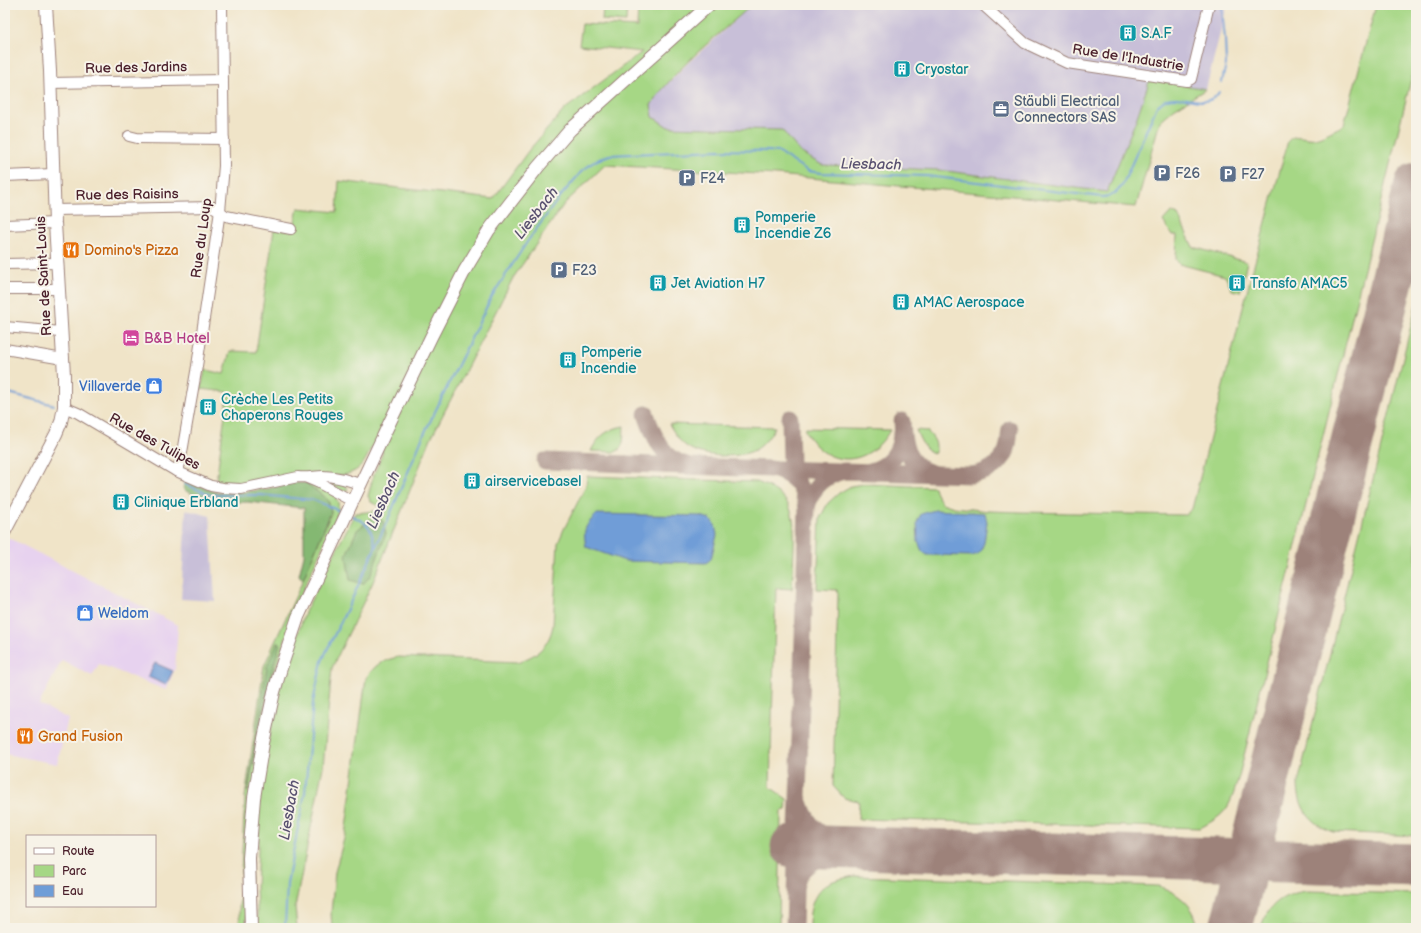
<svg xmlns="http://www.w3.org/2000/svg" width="1421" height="933" font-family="'Balsamiq Sans',sans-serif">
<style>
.built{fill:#e7d2ef}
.industrial{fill:#c8bfd8}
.green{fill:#a6d785;stroke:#787b58}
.forest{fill:#84b872;stroke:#676c4e}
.water{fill:#6f9dd7;stroke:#5c5e81}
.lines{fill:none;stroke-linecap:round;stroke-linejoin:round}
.stream{stroke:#6f9dd7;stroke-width:2}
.taxiway{stroke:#9d827a;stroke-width:17}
.runway{stroke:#9d827a;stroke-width:43}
.minor-casing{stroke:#9d827a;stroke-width:12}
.major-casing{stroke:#9d827a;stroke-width:14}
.minor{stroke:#fff;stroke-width:10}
.major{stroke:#fff;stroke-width:12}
.labels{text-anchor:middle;stroke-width:4;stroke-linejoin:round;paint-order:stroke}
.culture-label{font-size:14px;fill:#0d838f;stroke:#f7f3e8;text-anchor:start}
.street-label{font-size:14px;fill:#4a1f2b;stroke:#f7f3e8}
.service-label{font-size:14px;fill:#4e5e75;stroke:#f7f3e8;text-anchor:start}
.food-label{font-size:14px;fill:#c56008;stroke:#f7f3e8;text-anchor:start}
.hotel-label{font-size:14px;fill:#b23c85;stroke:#f7f3e8;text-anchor:start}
.shop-label{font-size:14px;fill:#366cbe;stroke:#f7f3e8;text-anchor:end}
.water-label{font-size:15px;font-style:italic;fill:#595170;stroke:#f7f3e8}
</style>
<rect width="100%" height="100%" fill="#f7f3e8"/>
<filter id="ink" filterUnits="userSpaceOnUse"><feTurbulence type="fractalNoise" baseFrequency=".025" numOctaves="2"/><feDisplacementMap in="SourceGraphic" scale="8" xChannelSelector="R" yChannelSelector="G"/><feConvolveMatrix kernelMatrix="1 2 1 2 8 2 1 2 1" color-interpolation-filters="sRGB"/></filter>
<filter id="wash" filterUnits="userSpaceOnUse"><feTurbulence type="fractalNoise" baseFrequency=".012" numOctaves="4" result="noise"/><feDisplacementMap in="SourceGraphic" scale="16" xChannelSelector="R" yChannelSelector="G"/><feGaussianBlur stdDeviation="0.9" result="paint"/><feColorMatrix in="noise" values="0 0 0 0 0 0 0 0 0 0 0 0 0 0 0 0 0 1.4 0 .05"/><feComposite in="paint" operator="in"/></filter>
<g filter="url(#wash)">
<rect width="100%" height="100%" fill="#f0e4c8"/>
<polygon class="built" points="7,537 178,625 175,669 166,690 99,664 92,676 62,660 39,704 68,719 57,764 5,754 5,539"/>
<g class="industrial">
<polygon points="752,5 1227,5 1206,89 1150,80 1137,117 1107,192 939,170 822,165 800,152 782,130 668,127 653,117 651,105 659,93 687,64"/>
<polygon points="186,510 210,516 215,601 181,599"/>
</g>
<g class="green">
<path d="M638 5H752C717 36 677 66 651 105L653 117 668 127 782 130 800 152 822 165 939 170 1107 192 1137 117 1150 79 1206 89 1174 109 1160 121 1136 207 776 175 605 165 564 204 513 278 431 438 373 582 332 668 323 767 295 907 297 928H258L256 887 259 829 256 828 262 772 278 693 305 612 355 513C363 513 369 511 378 511L380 507 371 502 368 496 373 477 383 452 372 447C364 462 363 470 344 475L242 485 216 482 228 392 201 389 205 370 224 374 230 351 256 352 274 229 293 231 298 208 337 212 339 181 493 199 529 150 565 109 642 52 579 45 582 24 637 27Z"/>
<path d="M1376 5H1416V59L1239 776C1230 806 1229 813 1200 828L858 819 859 801 844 798 833 786 838 593 837 590 817 589 820 518 828 503 839 493 851 486 864 484 934 487 936 494 942 503 954 507 989 511 1020 512 1185 515 1192 509 1249 284 1288 141C1296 132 1304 140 1315 138 1323 136 1336 129 1344 125Z"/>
<polygon points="603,6 627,9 626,22 602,20"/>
<polygon points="1171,212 1178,215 1193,247 1247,262 1240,292 1232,290 1225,276 1179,264 1176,259 1177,235 1172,235 1163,221"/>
<path d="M1416 305V836L1333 832C1310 824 1298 808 1298 783Z"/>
<path d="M669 424 775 427C770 436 764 445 755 450 737 459 703 458 686 446 678 440 674 432 669 424Z"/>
<path d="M624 426C623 435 626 448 615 452L591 451C598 436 608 429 624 426Z"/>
<path d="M804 428 890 430C868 469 823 469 804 428Z"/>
<path d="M916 430 927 431C934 438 939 445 934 454 924 449 920 440 916 430Z"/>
<path d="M587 476 757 482C793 495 795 514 794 548 793 562 793 575 792 589L776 588 770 787 787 799 786 810 781 811 779 928H332L331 913 335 872 345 835 366 678C376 664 381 661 398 657L518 662C537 655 548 648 553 626L558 543 564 529 586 486Z"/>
<path d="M324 478C333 480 344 480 348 489L346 491 341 490 323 481Z"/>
<path d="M306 483C316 485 334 491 338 502 339 505 338 509 338 512L298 601 274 673 265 709 246 928H240L239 911 245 797 264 666 303 580 331 513 328 500Z"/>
<path d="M854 876 1159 886C1179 894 1195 905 1198 928H809C809 911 812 892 829 883 836 879 846 878 854 876Z"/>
<path d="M1308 891 1416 894V928H1261C1267 904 1285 893 1308 891Z"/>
</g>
<g class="forest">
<polygon points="187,480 215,492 241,492 266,489 294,483 306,483 328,500 331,512 303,580 299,575 304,555 304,508 248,502 211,503 186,491 183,488 185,481"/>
<polygon points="373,517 383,521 386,534 371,575 363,584 350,580 346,555 357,530"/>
<polygon points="277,643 280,643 279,648 273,668 264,706 248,792 248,789 267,666"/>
</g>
<g class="water">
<polygon points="935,510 985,513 987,522 984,543 980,552 978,554 972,556 927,555 922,551 918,542 917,522 921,514"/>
<path d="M597 514 701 516 710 519 715 525 717 535 711 559 706 563 625 561 586 547C583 529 584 527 597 514Z"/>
<polygon points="155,663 173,671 166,685 148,677"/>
</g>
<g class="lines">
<g class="stream">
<polyline points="1222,82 1226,64 1225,39 1222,9 1223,5"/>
<polyline points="5,392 54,405"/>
<polyline points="185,484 210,495 260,495 314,500 342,512"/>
<path d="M350 515C369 523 371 526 375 547"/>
<path d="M285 928 287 883 305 793 313 702 322 661 327 650 352 599 389 517 424 434 492 296 527 242 559 198 582 171 595 161 609 155 719 150 768 151 778 152 808 171 822 173 927 176 1102 197C1111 197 1116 193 1122 186L1157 106C1160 104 1164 100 1167 99 1186 93 1208 111 1219 92"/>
</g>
<g class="taxiway">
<path d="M646 414C653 435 663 460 687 465"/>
<polyline points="790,418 791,464 796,479"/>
<path d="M902 421C903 445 906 465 932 473"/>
<path d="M545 461 771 469C794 474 802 485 807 507"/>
<polyline points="778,469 839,471"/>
<path d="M870 471C888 467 901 452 901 433"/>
<path d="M800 802C809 834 833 844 863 848"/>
<path d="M796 884C797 882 797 878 799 875 808 860 837 848 854 848"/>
<path d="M794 928 807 507C812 487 824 476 844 471L971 475C987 473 1005 463 1008 445 1009 440 1009 434 1010 429"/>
</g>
<g class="runway">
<polyline points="792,846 1416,865"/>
<polyline points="1231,928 1416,184"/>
</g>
</g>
</g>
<g filter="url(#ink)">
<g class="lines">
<defs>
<g id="minor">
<polyline points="983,5 1025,43 1067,63 1187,81 1191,79 1209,5"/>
<polyline points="50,83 223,80"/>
<polyline points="129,136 137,138 224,139"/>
<polyline points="5,176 53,174"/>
<polyline points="55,210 214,207 226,216 291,229"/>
<polyline points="5,225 55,223"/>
<polyline points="5,264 57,263"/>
<polyline points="5,289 59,289"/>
<polyline points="5,327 61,332"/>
<polyline points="5,349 63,359"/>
<path d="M64 407 78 413 176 471 211 486 223 488 241 489 298 477C307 478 315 476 323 476 336 476 348 480 360 484"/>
<polyline points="176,471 180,464 197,366 220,211 224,166 222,5"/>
<polyline points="307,478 319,483 352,501"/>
</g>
<g id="major">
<polyline points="5,531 56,434 61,422 64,407 64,375 55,223 50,71 46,5"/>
<polyline points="251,928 249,858 254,798 263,743 274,692 281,668 298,617 388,426 431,337 465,270 489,230 538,167 570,130 709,5"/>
</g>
</defs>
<use href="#minor" class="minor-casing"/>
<use href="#major" class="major-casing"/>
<use href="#minor" class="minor"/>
<use href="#major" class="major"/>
</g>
</g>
<defs>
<symbol id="building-square" viewBox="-11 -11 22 22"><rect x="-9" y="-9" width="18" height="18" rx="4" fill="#0f9aa8" stroke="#f7f3e8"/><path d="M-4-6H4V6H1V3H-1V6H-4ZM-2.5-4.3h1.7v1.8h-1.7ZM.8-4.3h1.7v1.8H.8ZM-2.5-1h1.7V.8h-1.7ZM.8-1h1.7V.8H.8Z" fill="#fff"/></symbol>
<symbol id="office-square" viewBox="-11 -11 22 22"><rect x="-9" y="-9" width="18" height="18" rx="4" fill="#5c6f8a" stroke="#f7f3e8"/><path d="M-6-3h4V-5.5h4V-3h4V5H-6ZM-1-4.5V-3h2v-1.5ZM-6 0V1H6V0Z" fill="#fff"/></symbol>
<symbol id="parking-square" viewBox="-11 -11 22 22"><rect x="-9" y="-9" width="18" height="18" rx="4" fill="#5c6f8a" stroke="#f7f3e8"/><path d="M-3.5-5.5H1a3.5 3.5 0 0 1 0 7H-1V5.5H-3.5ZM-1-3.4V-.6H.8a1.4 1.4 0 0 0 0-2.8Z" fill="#fff"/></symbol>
<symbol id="restaurant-square" viewBox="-11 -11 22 22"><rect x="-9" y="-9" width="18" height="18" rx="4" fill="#e8710a" stroke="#f7f3e8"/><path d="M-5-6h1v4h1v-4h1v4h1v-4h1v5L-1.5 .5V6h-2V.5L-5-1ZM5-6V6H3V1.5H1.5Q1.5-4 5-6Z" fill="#fff"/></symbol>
<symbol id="hotel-square" viewBox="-11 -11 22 22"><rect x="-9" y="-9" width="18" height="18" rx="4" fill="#d1479c" stroke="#f7f3e8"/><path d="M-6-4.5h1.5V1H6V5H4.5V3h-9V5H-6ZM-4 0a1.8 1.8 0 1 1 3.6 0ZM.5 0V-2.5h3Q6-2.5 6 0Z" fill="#fff"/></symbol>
<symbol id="shop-square" viewBox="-11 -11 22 22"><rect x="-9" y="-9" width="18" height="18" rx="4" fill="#3f7fe0" stroke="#f7f3e8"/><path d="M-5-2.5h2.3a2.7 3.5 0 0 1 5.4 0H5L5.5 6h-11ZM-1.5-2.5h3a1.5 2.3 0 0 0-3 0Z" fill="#fff"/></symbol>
</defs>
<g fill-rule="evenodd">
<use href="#building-square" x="1118" y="23" width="20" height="20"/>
<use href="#building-square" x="892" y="59" width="20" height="20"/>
<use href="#office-square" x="991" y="99" width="20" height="20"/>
<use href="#parking-square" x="1152" y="163" width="20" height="20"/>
<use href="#parking-square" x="1218" y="164" width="20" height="20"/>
<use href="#parking-square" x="677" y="168" width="20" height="20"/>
<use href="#building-square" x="732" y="215" width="20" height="20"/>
<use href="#restaurant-square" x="61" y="240" width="20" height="20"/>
<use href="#parking-square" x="549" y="260" width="20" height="20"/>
<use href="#building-square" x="648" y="273" width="20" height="20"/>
<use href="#building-square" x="1227" y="273" width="20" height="20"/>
<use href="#building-square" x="891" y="292" width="20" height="20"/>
<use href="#hotel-square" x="121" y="328" width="20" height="20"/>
<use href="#building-square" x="558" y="350" width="20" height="20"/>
<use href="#shop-square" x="144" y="376" width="20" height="20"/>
<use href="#building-square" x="198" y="397" width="20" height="20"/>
<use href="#building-square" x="462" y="471" width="20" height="20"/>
<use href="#building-square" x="111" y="492" width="20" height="20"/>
<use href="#shop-square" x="75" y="603" width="20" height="20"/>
<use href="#restaurant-square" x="15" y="726" width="20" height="20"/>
</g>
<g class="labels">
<g class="culture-label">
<text x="1141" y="38">S.A.F</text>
<text x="915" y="74">Cryostar</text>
<text x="755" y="222">Pomperie<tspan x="755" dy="16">Incendie Z6</tspan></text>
<text x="671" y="288">Jet Aviation H7</text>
<text x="1250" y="288">Transfo AMAC5</text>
<text x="914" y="307">AMAC Aerospace</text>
<text x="581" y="357">Pomperie<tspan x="581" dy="16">Incendie</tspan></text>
<text x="221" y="404">Crèche Les Petits<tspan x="221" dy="16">Chaperons Rouges</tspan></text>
<text x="485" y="486">airservicebasel</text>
<text x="134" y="507">Clinique Erbland</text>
</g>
<g class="street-label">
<text transform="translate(1128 57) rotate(9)" y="5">Rue de l'Industrie</text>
<text transform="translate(136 67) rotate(-1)" y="5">Rue des Jardins</text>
<text transform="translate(127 194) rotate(-1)" y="5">Rue des Raisins</text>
<text transform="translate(201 238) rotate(-82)" y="5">Rue du Loup</text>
<text transform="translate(43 276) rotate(-93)" y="5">Rue de Saint-Louis</text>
<text transform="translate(155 441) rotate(29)" y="5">Rue des Tulipes</text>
</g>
<g class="service-label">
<text x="1014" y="106">Stäubli Electrical<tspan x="1014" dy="16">Connectors SAS</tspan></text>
<text x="1175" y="178">F26</text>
<text x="1241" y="179">F27</text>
<text x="700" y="183">F24</text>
<text x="572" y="275">F23</text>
</g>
<g class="food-label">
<text x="84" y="255">Domino's Pizza</text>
<text x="38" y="741">Grand Fusion</text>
</g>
<g class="hotel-label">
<text x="144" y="343">B&amp;B Hotel</text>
</g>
<g class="shop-label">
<text x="141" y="391">Villaverde</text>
<text x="98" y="618" text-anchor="start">Weldom</text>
</g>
<g class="water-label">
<text transform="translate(871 164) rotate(1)" y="5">Liesbach</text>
<text transform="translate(536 213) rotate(-52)" y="5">Liesbach</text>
<text transform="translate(383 500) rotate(-66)" y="5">Liesbach</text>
<text transform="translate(289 810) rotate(-80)" y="5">Liesbach</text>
</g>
</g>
<rect width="1421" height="933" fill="none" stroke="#f7f3e8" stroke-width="20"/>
<rect x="26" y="835" width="130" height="72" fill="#f7f3e8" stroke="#b29e9c"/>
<rect x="34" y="848" width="20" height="6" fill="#ffffff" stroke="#b29e9c"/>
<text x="62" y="855" font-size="12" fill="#4a1f2b">Route</text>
<rect x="34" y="865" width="20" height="12" fill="#a6d785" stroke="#b29e9c"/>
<text x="62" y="875" font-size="12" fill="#4a1f2b">Parc</text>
<rect x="34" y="885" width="20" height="12" fill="#6f9dd7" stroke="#b29e9c"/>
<text x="62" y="895" font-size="12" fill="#4a1f2b">Eau</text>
</svg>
